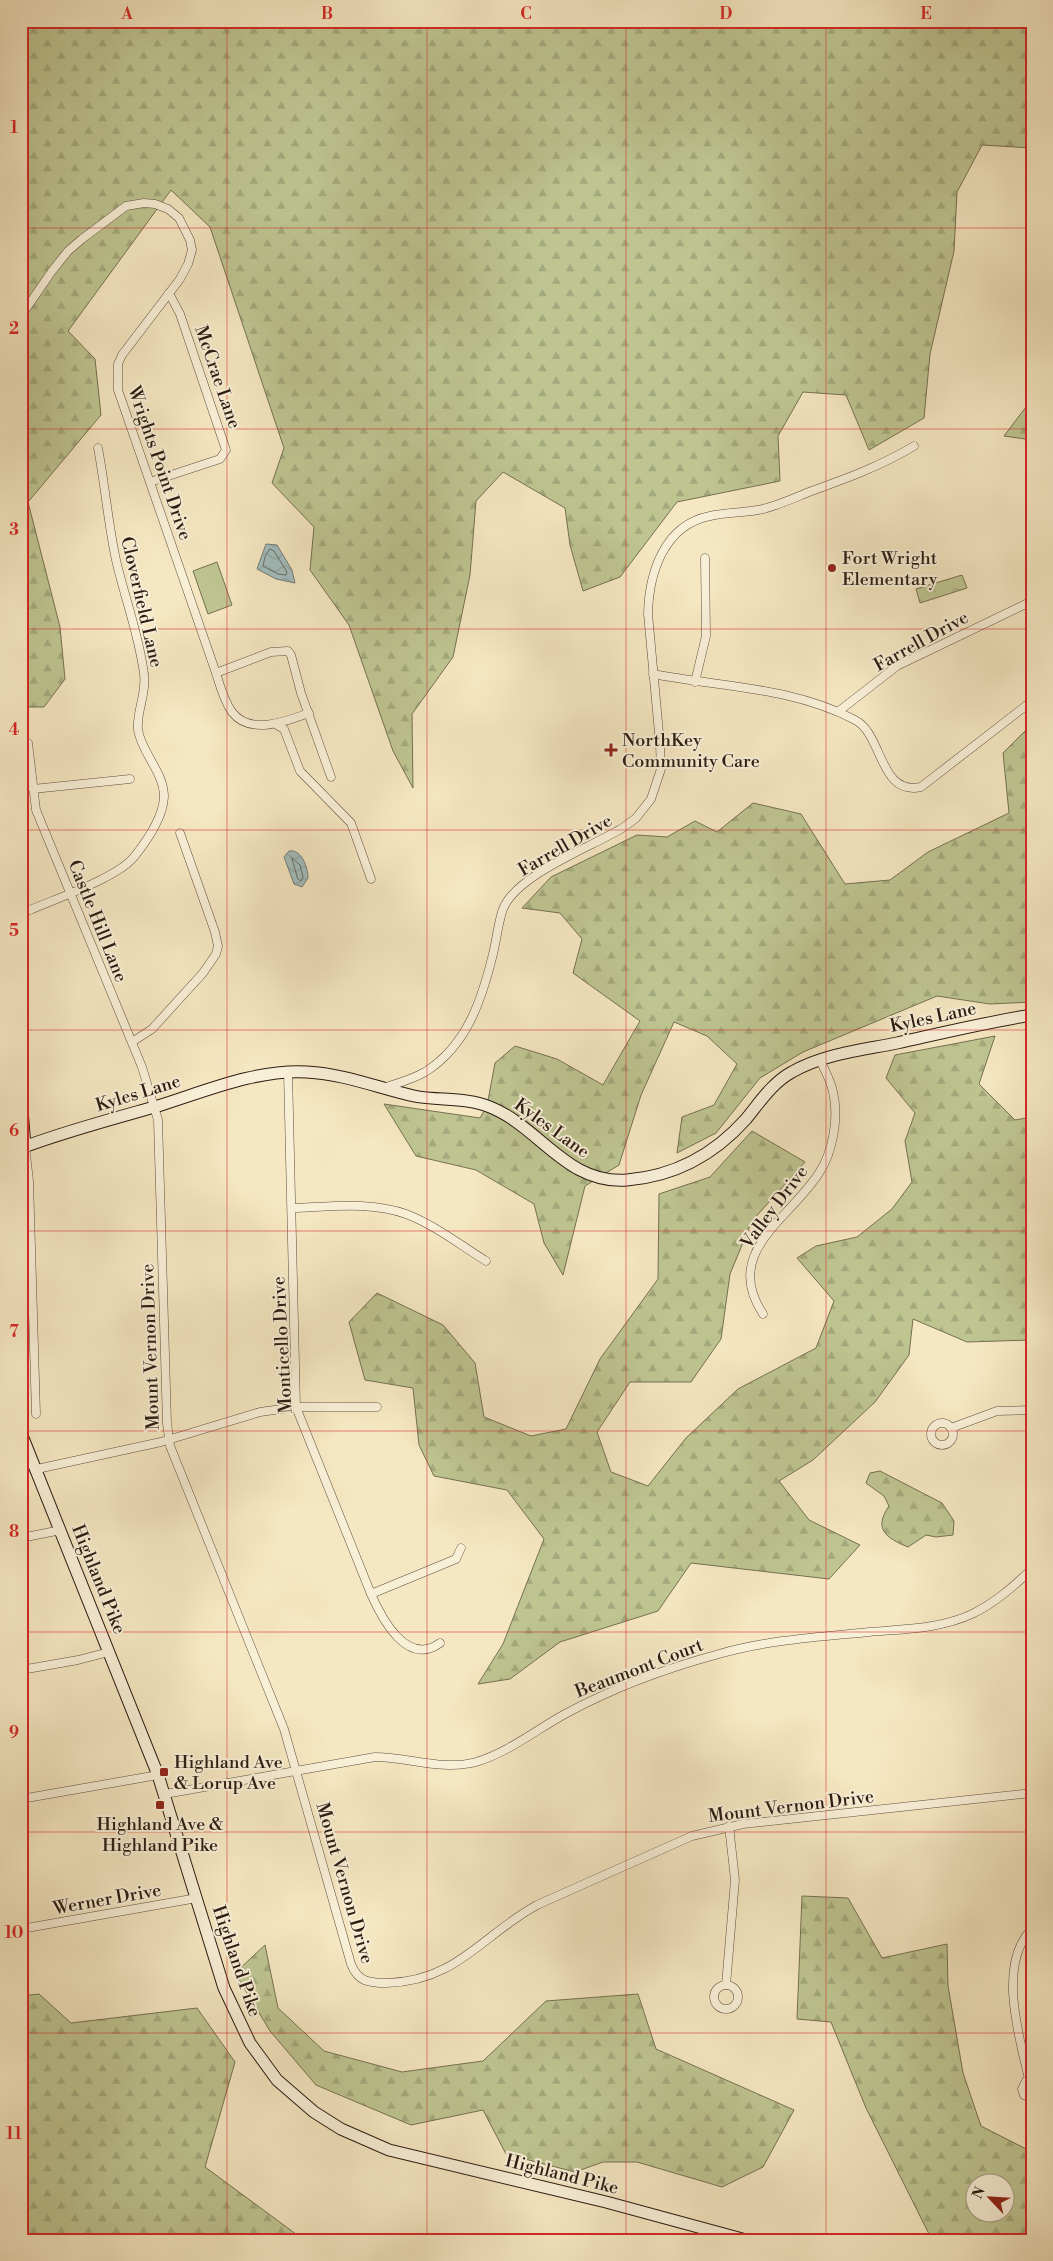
<svg xmlns="http://www.w3.org/2000/svg" width="1053" height="2261" font-family="'Libre Bodoni',serif">
<style>
.grass{fill:#bec591;stroke:#757052}
.forest{fill:url(#forest-firs);stroke:#757052;fill-rule:evenodd}
.park{fill:url(#park-crowns);stroke:#757052}
.water{fill:url(#water-waves);stroke:#737c79}
.lines{fill:none;stroke-linecap:round;stroke-linejoin:round}
.shore{stroke:#676c68;stroke-width:1}
.street-casing{stroke:#5e4e3e;stroke-width:9}
.secondary-casing{stroke:#2c1b12;stroke-width:13}
.street{stroke:#f8efd7;stroke-width:8}
.secondary{stroke:#f8efd7;stroke-width:11}
.grid{fill:none;stroke:#d62828;stroke-width:1;stroke-opacity:0.55}
.poi-dot{fill:#8f2418;stroke:#f8efd7;stroke-width:2}
.labels{text-anchor:middle;stroke-width:4;stroke-linejoin:round;paint-order:stroke}
.street-label{font-size:18px;fill:#2c1b12;stroke:#f8efd7}
.poi-label{font-size:18px;fill:#2c1b12;stroke:#f8efd7;text-anchor:start}
.neatline{fill:none;stroke:#d62828;stroke-width:2}
.grid-label{font-size:16px;text-anchor:middle;font-weight:bold;fill:#d62828}
</style>
<defs>
<pattern id="forest-firs" width="22" height="20" patternUnits="userSpaceOnUse" patternTransform="scale(1.25)"><rect width="22" height="20" fill="#bec591"/><path d="M5 1l3.5 6h-7zM16 11l3.5 6h-7z" fill="#a3a97c"/></pattern>
<pattern id="park-crowns" width="20" height="18" patternUnits="userSpaceOnUse" patternTransform="scale(1.25)"><rect width="20" height="18" fill="#bec591"/><path d="M2 6a3 3 0 1 1 6 0M12 15a3 3 0 1 1 6 0" fill="none" stroke="#a3a97c"/></pattern>
<pattern id="water-waves" width="16" height="10" patternUnits="userSpaceOnUse" patternTransform="scale(1.25)"><rect width="16" height="10" fill="#a2bdbd"/><path d="M0 5q4-4 8 0t8 0" fill="none" stroke="#8ca2a1"/></pattern>
</defs>
<rect width="100%" height="100%" fill="#f5e7c1"/>
<filter id="stains"><feTurbulence type="fractalNoise" baseFrequency=".004" numOctaves="4"/><feColorMatrix values="0 0 0 0 .2 0 0 0 0 .09 0 0 0 0 .02 0 0 0 .5 -.17"/></filter>
<radialGradient id="worn" r=".72"><stop offset=".6" stop-color="#630" stop-opacity="0"/><stop offset="1" stop-color="#630" stop-opacity=".3"/></radialGradient>
<polygon class="grass" points="217,562 232,605 208,614 193,571"/>
<g class="forest">
<polygon points="21,21 1032,21 1032,148 982,145 957,192 954,251 930,354 924,418 869,450 846,395 803,392 778,436 780,481 677,502 620,577 583,591 570,545 565,508 503,472 476,501 470,575 453,657 412,714 413,788 393,751 349,625 310,570 314,527 272,483 284,448 210,227 171,190 68,331 95,359 101,415 28,502 60,627 65,679 44,707 21,707"/>
<polygon points="1032,399 1032,440 1004,436"/>
<polygon points="1032,724 1032,1002 990,1004 937,996 803,1052 760,1078 716,1133 677,1153 682,1117 714,1105 737,1064 707,1036 674,1022 641,1095 619,1165 585,1186 563,1275 544,1243 534,1204 476,1170 416,1156 384,1104 480,1118 487,1106 495,1063 515,1046 557,1059 603,1085 640,1021 573,973 582,939 560,913 522,908 551,877 637,835 667,837 695,821 717,832 753,803 801,814 845,884 890,880 928,852 1009,813 1003,753"/>
<polygon points="995,1036 979,1084 1015,1120 1032,1117 1032,1340 967,1342 913,1319 909,1355 875,1402 813,1460 779,1481 809,1520 860,1545 829,1579 691,1563 658,1611 560,1642 510,1679 478,1684 503,1644 544,1539 507,1490 434,1476 419,1445 413,1388 365,1380 349,1322 377,1293 443,1325 475,1363 484,1417 531,1436 566,1429 600,1359 658,1279 659,1194 710,1177 752,1131 805,1162 752,1221 730,1274 721,1339 691,1382 630,1382 597,1432 611,1472 648,1486 686,1438 738,1389 816,1348 834,1301 797,1258 816,1246 857,1237 892,1209 912,1182 905,1141 915,1113 886,1078 895,1055"/>
<path d="M880 1471 942 1503 954 1521 953 1535 936 1537 926 1535 908 1547C886 1538 873 1529 889 1506L884 1496 866 1483 870 1473Z"/>
<path d="M802 1896 848 1898 882 1958 947 1944 948 1986 963 2073 981 2126 1032 2152V2240L931 2238 866 2108 831 2022 797 2019ZM976 2184H1006V2214H976Z"/>
<polygon points="265,1945 278,2008 324,2051 402,2072 483,2061 546,2001 638,1994 656,2049 794,2110 763,2167 722,2187 637,2162 603,2162 575,2172 506,2154 483,2110 411,2125 316,2085 270,2031 235,1973"/>
<polygon points="39,1994 71,2023 197,2008 235,2062 205,2167 304,2240 21,2240 21,1996"/>
</g>
<polygon class="park" points="962,575 967,588 920,603 916,589"/>
<g class="water">
<polygon points="266,544 277,545 292,570 295,583 276,579 257,569"/>
<path d="M289 851C302 849 308 868 308 878L302 887 294 884 284 857Z"/>
</g>
<g class="lines">
<g class="shore">
<polygon points="270,549 274,551 287,572 286,575 278,574 263,566 265,557"/>
<polygon points="292,858 300,865 303,877 301,881 298,879"/>
</g>
<defs>
<g id="street">
<path d="M21 316 52 271 68 251 82 239 126 206 144 203 155 204 168 209 179 218 190 240 192 250 188 264 180 279 122 355 118 364V390L216 673C220 686 224 701 232 712 250 736 287 721 309 713"/>
<polyline points="150,482 220,459 226,450 180,314 169,293"/>
<polyline points="216,673 271,652 288,651 291,655 301,693 331,777"/>
<path d="M653 674C721 687 793 687 855 720 883 734 879 796 921 787L1032 701"/>
<polyline points="695,682 706,636 705,558"/>
<polyline points="839,711 897,666 1032,601"/>
<polyline points="277,725 284,729 300,771 351,823 371,879"/>
<path d="M28 743 36 810 142 1067 158 1120 167 1423 170 1446 284 1729 351 1964C358 1982 369 1983 387 1983 457 1981 482 1935 537 1905L692 1836 743 1824 1032 1793"/>
<polyline points="33,789 130,779"/>
<path d="M21 911 30 910C55 899 117 878 134 857 146 842 163 817 164 797 164 772 142 754 138 730 136 712 147 693 144 674 139 635 125 599 116 560 108 523 105 485 98 448"/>
<polyline points="132,1042 152,1029 203,973 216,954 218,946 215,932 180,833"/>
<path d="M288 1072 296 1407 371 1594C382 1619 407 1667 440 1643"/>
<path d="M386 1087C399 1083 413 1079 425 1072 467 1046 482 999 493 954 496 942 499 919 503 909 517 874 592 847 624 827L636 818 651 799 661 769 660 744 648 614C649 573 664 525 710 516 727 512 745 513 763 509 779 505 794 498 809 492 845 479 881 466 914 446"/>
<polyline points="25,1146 29,1181 36,1414"/>
<path d="M292 1208C329 1207 370 1201 406 1214 435 1225 460 1245 486 1261"/>
<path d="M763 1314C722 1252 789 1220 819 1173 833 1152 839 1117 833 1092 831 1081 825 1071 820 1060"/>
<circle cx="942" cy="1434" r="11"/>
<polyline points="951,1428 997,1411 1032,1410"/>
<polyline points="37,1469 161,1442 260,1412 296,1407 377,1407"/>
<polyline points="21,1538 61,1530"/>
<polyline points="371,1594 456,1559 461,1548"/>
<polyline points="21,1670 78,1660 109,1652"/>
<path d="M165 1794 375 1757C408 1757 442 1771 476 1762 507 1753 536 1730 565 1714 613 1688 667 1668 719 1654 768 1640 818 1637 869 1632 903 1629 940 1629 972 1614 995 1603 1014 1586 1032 1569"/>
<polyline points="21,1799 158,1775"/>
<polyline points="21,1929 197,1898"/>
<polyline points="726,1985 735,1880 729,1826"/>
<circle cx="726" cy="1997" r="12"/>
<path d="M1029 2079C1019 2037 997 1963 1032 1929"/>
<polyline points="1032,2079 1026,2081 1022,2089 1024,2095 1032,2098"/>
</g>
<g id="secondary">
<polyline points="21,1098 25,1146"/>
<path d="M21 1148C66 1131 112 1119 158 1106 206 1091 257 1069 307 1072 345 1074 378 1088 414 1096 439 1101 466 1097 490 1107 540 1127 567 1185 627 1180 675 1176 714 1155 746 1119 760 1102 772 1083 792 1072 823 1054 862 1050 897 1043 942 1033 987 1022 1032 1015"/>
<polyline points="21,1433 158,1775 224,1988 250,2043 277,2080 314,2112 341,2129 389,2150 606,2202 746,2240"/>
</g>
</defs>
<use href="#street" class="street-casing"/>
<use href="#secondary" class="secondary-casing"/>
<use href="#street" class="street"/>
<use href="#secondary" class="secondary"/>
</g>
<path class="grid" d="M227 21V2240M427 21V2240M626 21V2240M826 21V2240M21 228H1032M21 429H1032M21 629H1032M21 830H1032M21 1030H1032M21 1231H1032M21 1431H1032M21 1632H1032M21 1832H1032M21 2033H1032"/>
<g class="poi-dot">
<circle cx="832" cy="568" r="5"/>
<path d="M608.5 742.5h5v5h5v5h-5v5h-5v-5h-5v-5h5z"/>
<rect x="159" y="1767" width="10" height="10" rx="2.5"/>
<rect x="155" y="1800" width="10" height="10" rx="2.5"/>
</g>
<g class="labels">
<g class="street-label">
<text transform="translate(218 377) rotate(71)" y="6">McCrae Lane</text>
<text transform="translate(160 463) rotate(71)" y="6">Wrights Point Drive</text>
<text transform="translate(142 602) rotate(77)" y="6">Cloverfield Lane</text>
<text transform="translate(921 641) rotate(-29)" y="6">Farrell Drive</text>
<text transform="translate(565 845) rotate(-30)" y="6">Farrell Drive</text>
<text transform="translate(98 921) rotate(68)" y="6">Castle Hill Lane</text>
<text transform="translate(933 1017) rotate(-12)" y="6">Kyles Lane</text>
<text transform="translate(138 1093) rotate(-17)" y="6">Kyles Lane</text>
<text transform="translate(552 1128) rotate(36)" y="6">Kyles Lane</text>
<text transform="translate(774 1207) rotate(-53)" y="6">Valley Drive</text>
<text transform="translate(282 1345) rotate(-93)" y="6">Monticello Drive</text>
<text transform="translate(150 1347) rotate(-92)" y="6">Mount Vernon Drive</text>
<text transform="translate(99 1579) rotate(68)" y="6">Highland Pike</text>
<text transform="translate(639 1668) rotate(-21)" y="6">Beaumont Court</text>
<text transform="translate(791 1806) rotate(-7)" y="6">Mount Vernon Drive</text>
<text transform="translate(345 1883) rotate(74)" y="6">Mount Vernon Drive</text>
<text transform="translate(107 1899) rotate(-10)" y="6">Werner Drive</text>
<text transform="translate(237 1961) rotate(71)" y="6">Highland Pike</text>
<text transform="translate(562 2174) rotate(14)" y="6">Highland Pike</text>
</g>
<g class="poi-label">
<text x="842" y="564">Fort Wright<tspan x="842" dy="21">Elementary</tspan></text>
<text x="622" y="746">NorthKey<tspan x="622" dy="21">Community Care</tspan></text>
<text x="174" y="1768">Highland Ave<tspan x="174" dy="21">&amp; Lorup Ave</tspan></text>
<text x="160" y="1830" text-anchor="middle">Highland Ave &amp;<tspan x="160" dy="21">Highland Pike</tspan></text>
</g>
</g>
<rect width="1053" height="2261" fill="none" stroke="#f5e7c1" stroke-width="55"/>
<g transform="translate(990 2198) rotate(295)"><circle r="24" fill="#f8efd7" stroke="#a69a88"/>
<path d="M0-4L9 19L0 12L-9 19Z" fill="#8f2418"/>
<text y="-8" font-size="14" font-weight="bold" text-anchor="middle" fill="#2c1b12">N</text>
</g>
<rect x="28" y="28" width="998" height="2206" class="neatline"/>
<g class="grid-label">
<text x="127" y="19">A</text>
<text x="327" y="19">B</text>
<text x="526" y="19">C</text>
<text x="726" y="19">D</text>
<text x="926" y="19">E</text>
<text x="14" y="133">1</text>
<text x="14" y="334">2</text>
<text x="14" y="535">3</text>
<text x="14" y="735">4</text>
<text x="14" y="936">5</text>
<text x="14" y="1136">6</text>
<text x="14" y="1337">7</text>
<text x="14" y="1537">8</text>
<text x="14" y="1738">9</text>
<text x="14" y="1938">10</text>
<text x="14" y="2139">11</text>
</g>
<rect width="100%" height="100%" filter="url(#stains)"/>
<rect width="100%" height="100%" fill="url(#worn)"/>
</svg>
